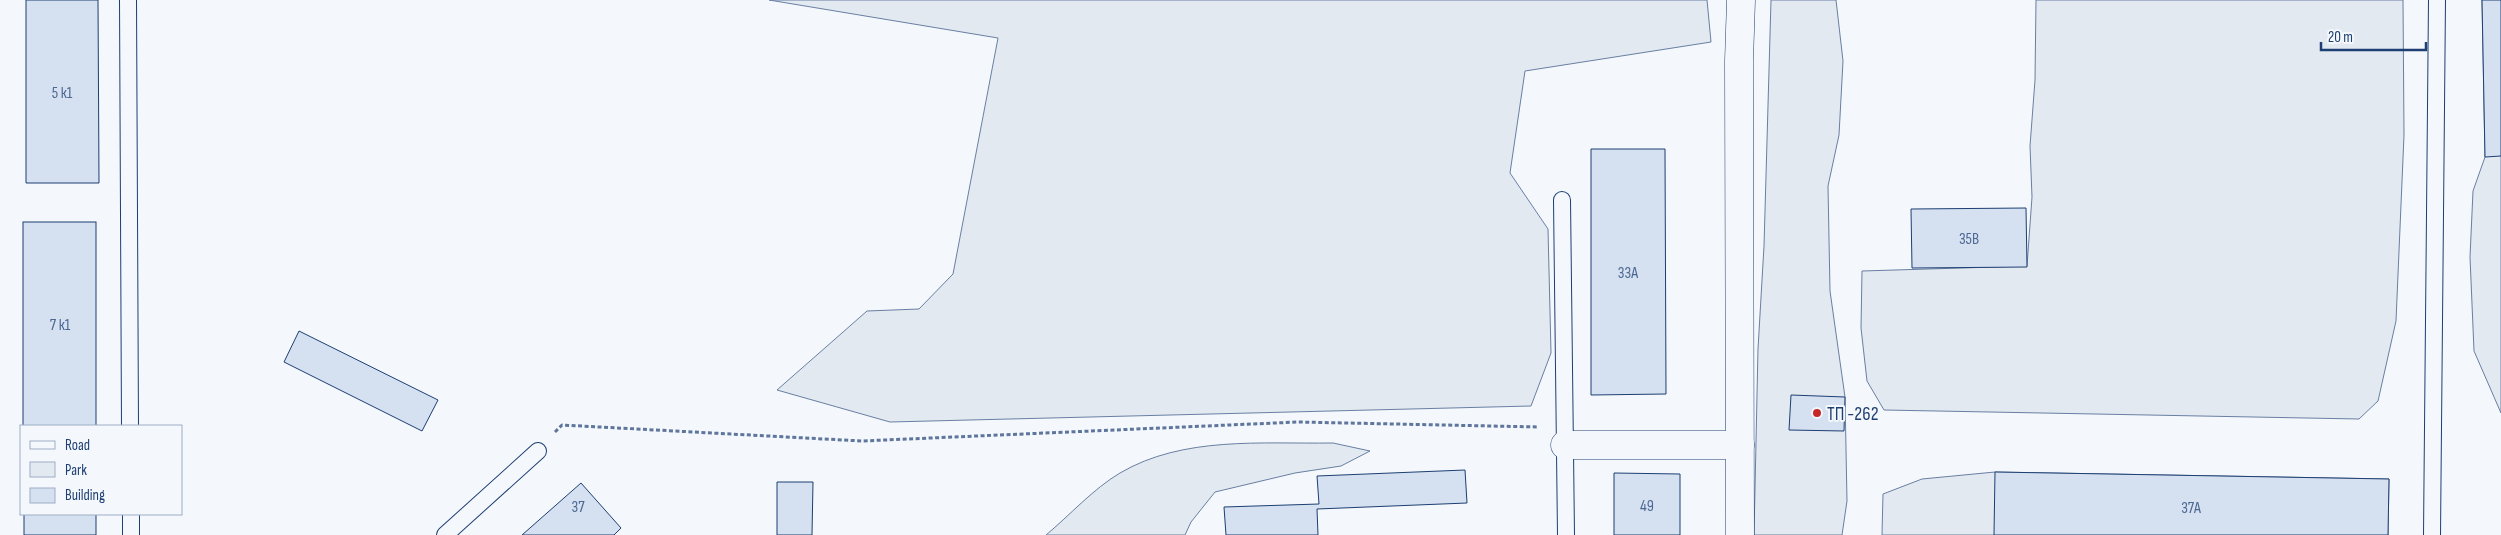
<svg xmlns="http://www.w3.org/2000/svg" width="2501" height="535" font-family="'Sofia Sans Condensed',sans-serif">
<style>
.green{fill:#e3e9f0;stroke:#687fa3}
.building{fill:#d5e0f0;stroke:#1d3f73}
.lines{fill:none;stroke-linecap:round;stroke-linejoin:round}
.service-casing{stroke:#1d3f73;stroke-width:18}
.minor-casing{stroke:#1d3f73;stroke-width:29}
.path{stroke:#5e769c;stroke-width:3;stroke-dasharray:4 2.5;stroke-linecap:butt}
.service{stroke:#f4f7fb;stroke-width:16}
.minor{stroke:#f4f7fb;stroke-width:28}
.poi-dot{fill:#c62828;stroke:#f4f7fb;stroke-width:2}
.labels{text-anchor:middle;stroke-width:4;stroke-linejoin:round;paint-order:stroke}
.number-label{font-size:16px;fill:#4b6792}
.poi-label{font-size:19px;fill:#1d3f73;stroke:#f4f7fb;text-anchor:start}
</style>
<rect width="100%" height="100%" fill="#f4f7fb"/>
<g class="green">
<polygon points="769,0 1707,0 1711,42 1525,71 1510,173 1548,229 1551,353 1531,406 890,422 777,390 867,311 919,309 953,274 998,38"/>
<polygon points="1771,0 1836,0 1843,61 1839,135 1828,186 1830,291 1845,397 1847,501 1842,535 1754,535 1758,349 1764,246"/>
<polygon points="2036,0 2403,0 2404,135 2396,321 2378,401 2359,419 1884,410 1867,381 1861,328 1862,271 2027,266 2032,197 2030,146 2035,80"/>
<polygon points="2482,0 2501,0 2501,413 2474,351 2470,257 2473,191 2485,157"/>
<path d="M1333 443 1370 451 1341 466 1295 473 1215 492 1191 522 1185 535H1046C1070 515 1093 489 1120 473 1183 436 1261 444 1333 443Z"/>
<polygon points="1995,472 2389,479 2388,535 1882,535 1883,494 1922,479"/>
</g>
<g class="building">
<polygon points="26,0 98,0 99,183 26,183"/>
<polygon points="2482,0 2501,0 2501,156 2485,157"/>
<polygon points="1591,149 1665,149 1666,394 1591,395"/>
<polygon points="2026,208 2027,267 1912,268 1911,209"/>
<rect x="23" y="222" width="73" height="204"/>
<polygon points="299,331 438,400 422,431 284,362"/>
<polygon points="1791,395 1845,397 1844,431 1789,430"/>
<polygon points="1465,470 1467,503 1317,509 1318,535 1226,535 1224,507 1319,504 1317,476"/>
<polygon points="1995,472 2389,479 2388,535 1994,535"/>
<polygon points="1614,473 1680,474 1680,535 1614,535"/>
<polygon points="777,482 813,482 812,535 777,535"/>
<polygon points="581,483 621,528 614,535 522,535"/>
<rect x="24" y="514" width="72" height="21"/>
</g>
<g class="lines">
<defs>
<g id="service">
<polyline points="128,0 130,426"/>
<polyline points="1562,200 1566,535"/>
<polyline points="131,514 131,535"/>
<polyline points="445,535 538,451"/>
<polyline points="2432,535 2437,0"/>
</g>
<g id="minor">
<polyline points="1565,445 1740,445"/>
<polyline points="1740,535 1739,61 1741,0"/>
</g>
</defs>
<use href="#service" class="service-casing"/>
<use href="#minor" class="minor-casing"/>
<polyline class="path" points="555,432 562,425 862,441 1298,422 1539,427"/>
<use href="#service" class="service"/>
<use href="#minor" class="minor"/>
</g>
<circle class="poi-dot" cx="1817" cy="413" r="5"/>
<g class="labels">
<g class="number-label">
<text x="62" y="98">5 к1</text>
<text x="1969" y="244">35В</text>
<text x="1628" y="278">33А</text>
<text x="60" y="330">7 к1</text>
<text x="1647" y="511">49</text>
<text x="578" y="512">37</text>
<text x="2191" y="513">37А</text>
</g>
<g class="poi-label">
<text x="1827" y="420">ТП -262</text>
</g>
</g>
<rect x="20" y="425" width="162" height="90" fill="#f4f7fb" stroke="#9eadc5"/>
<rect x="30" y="441" width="25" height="8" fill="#f4f7fb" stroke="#9eadc5"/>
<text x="65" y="450" font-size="15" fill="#1d3f73">Road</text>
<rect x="30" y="462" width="25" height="15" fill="#e3e9f0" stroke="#9eadc5"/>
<text x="65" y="475" font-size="15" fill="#1d3f73">Park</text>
<rect x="30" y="488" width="25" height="15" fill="#d5e0f0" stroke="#9eadc5"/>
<text x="65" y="500" font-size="15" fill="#1d3f73">Building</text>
<path d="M2321 42v8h105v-8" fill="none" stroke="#1d3f73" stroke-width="2.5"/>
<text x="2328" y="42" font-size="15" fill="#1d3f73" stroke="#f4f7fb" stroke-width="4" paint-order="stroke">20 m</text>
</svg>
